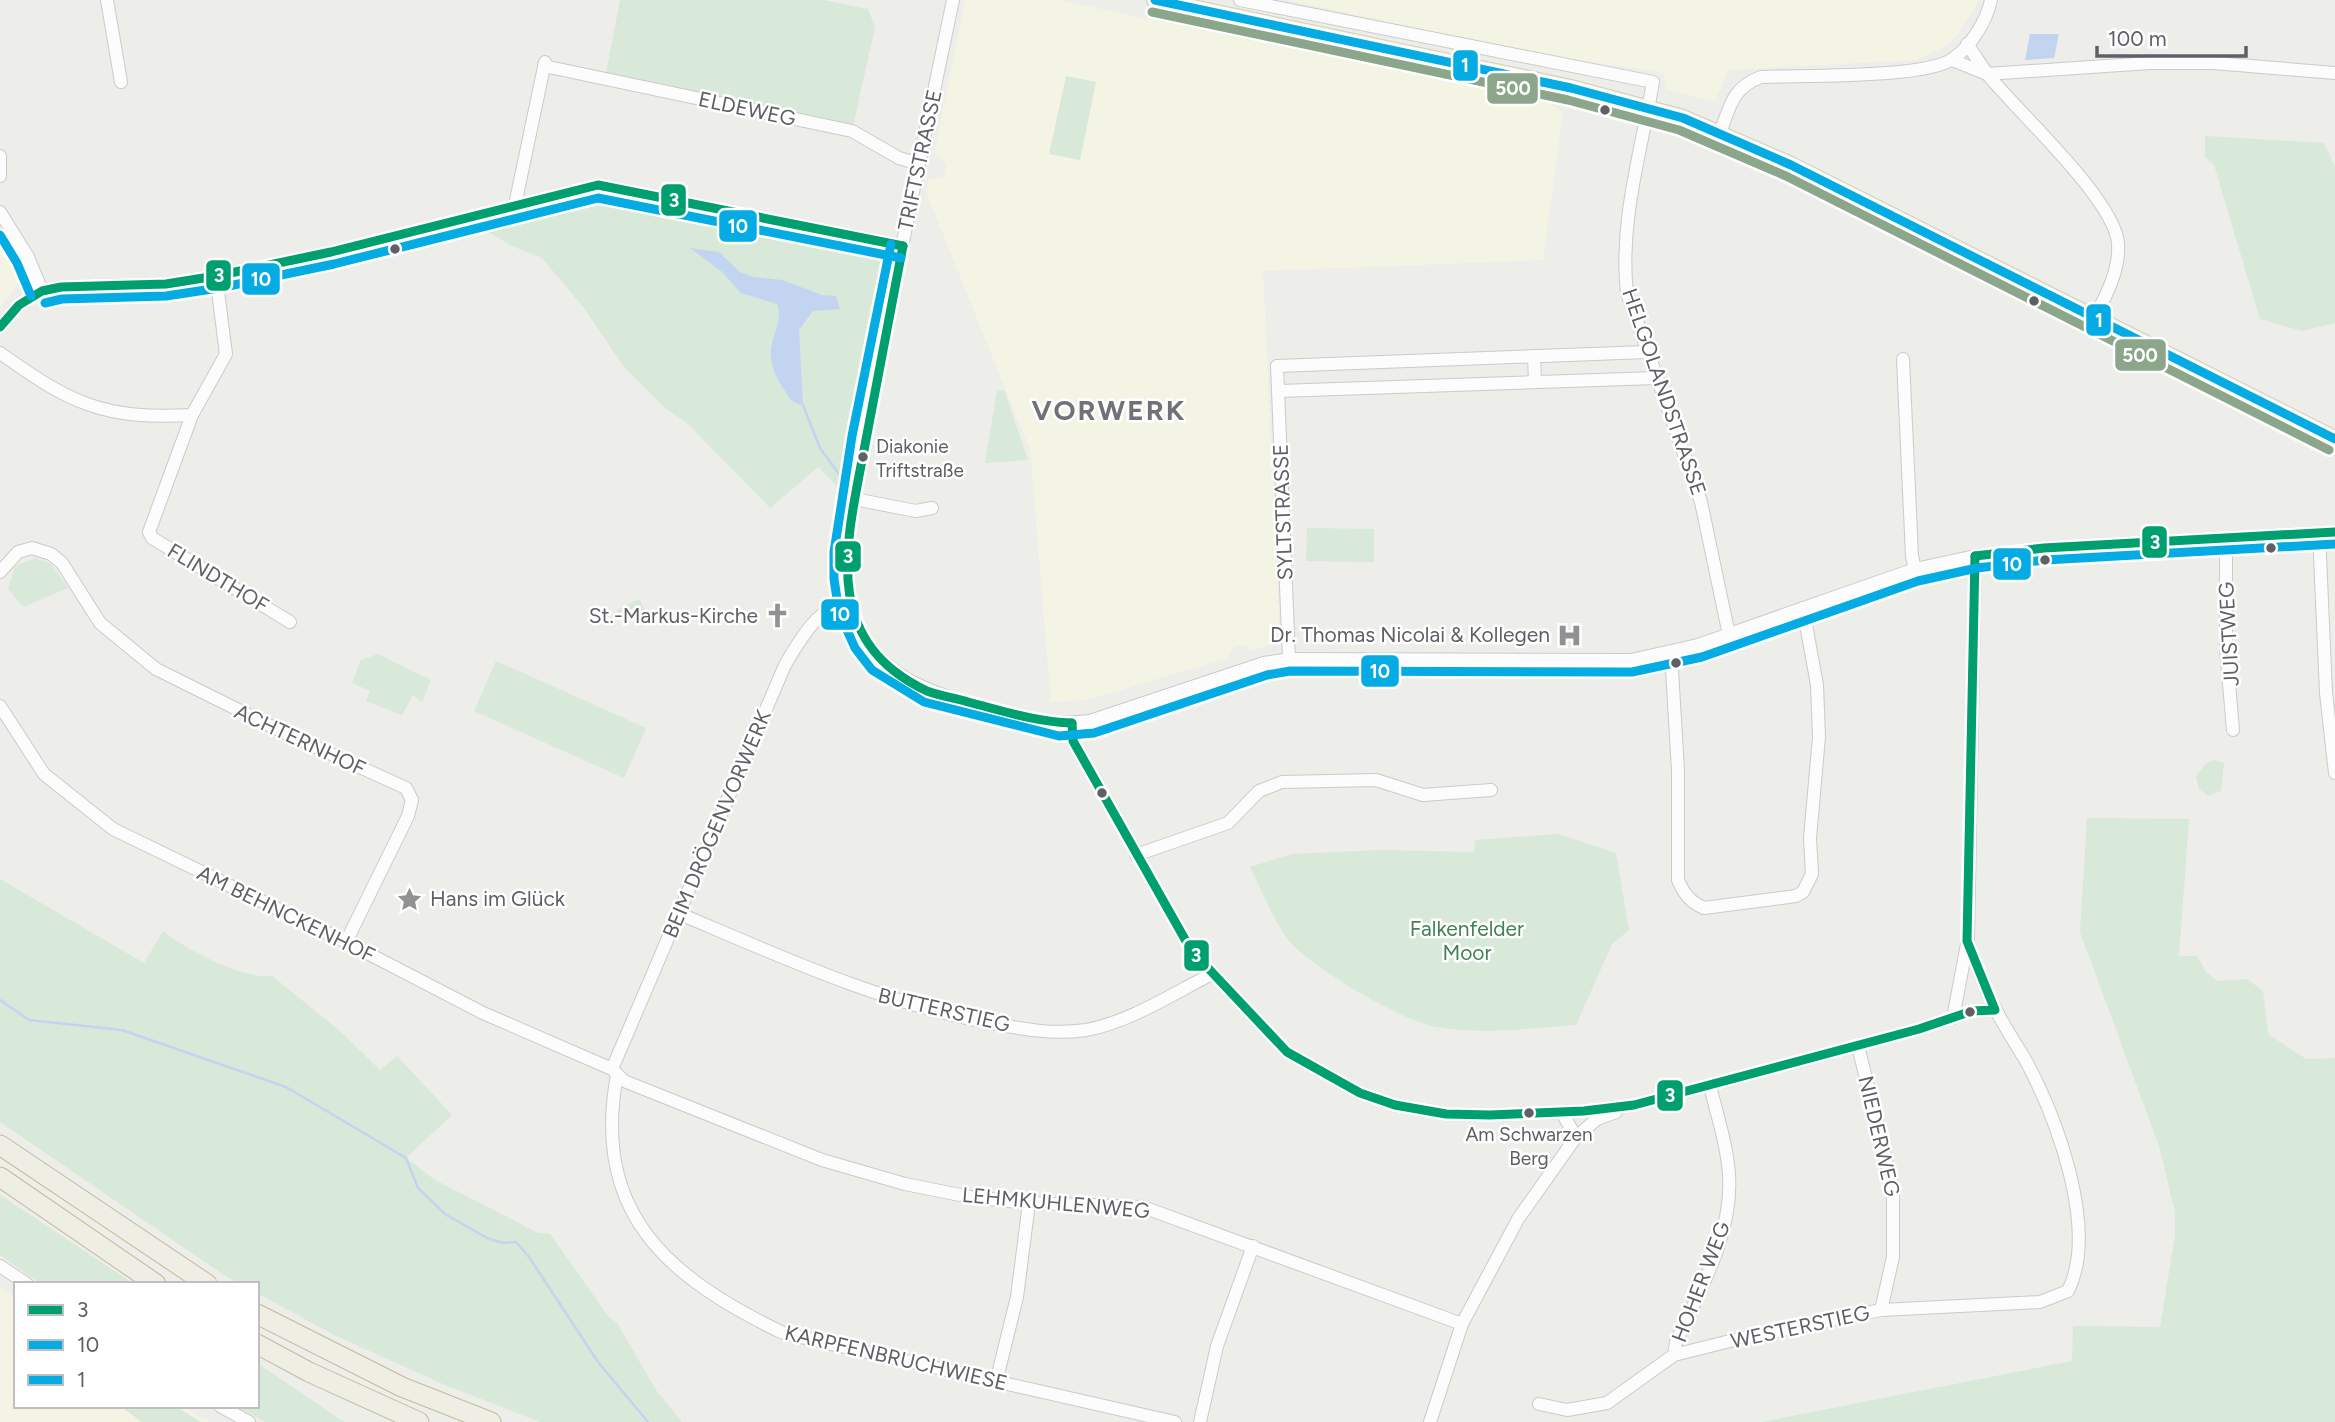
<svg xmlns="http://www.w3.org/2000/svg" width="2335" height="1422" font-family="Figtree,sans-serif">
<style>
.commercial{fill:#f4f4e5}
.green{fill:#d8e8d9}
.water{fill:#c3d4f1}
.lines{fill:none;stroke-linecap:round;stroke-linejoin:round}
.stream{stroke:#c3d4f1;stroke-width:2.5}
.minor-casing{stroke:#cacbca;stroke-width:14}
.major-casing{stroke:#d2cfba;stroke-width:18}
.highway-casing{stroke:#c0bc9a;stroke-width:21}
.minor{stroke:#fcfcfc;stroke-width:12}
.major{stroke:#f1f2e9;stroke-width:16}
.highway{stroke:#eeeee4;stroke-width:19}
.bus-1-casing{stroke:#fff;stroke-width:14}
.bus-2-casing{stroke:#fff;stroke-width:14}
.bus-3-casing{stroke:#fff;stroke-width:14}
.bus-4-casing{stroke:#fff;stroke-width:14}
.bus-1{stroke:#009f6f;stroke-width:9}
.bus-2{stroke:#05ace3;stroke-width:9}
.bus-3{stroke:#05ace3;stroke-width:9}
.bus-4{stroke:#8ca68b;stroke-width:9}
.bus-dot{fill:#5e6065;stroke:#fff;stroke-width:2.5}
.labels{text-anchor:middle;stroke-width:5;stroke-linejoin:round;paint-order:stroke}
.bus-label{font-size:19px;fill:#5e6065;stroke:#fff;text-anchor:start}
.street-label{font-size:21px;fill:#5e6065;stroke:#fff}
.poi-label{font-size:21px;fill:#5e6065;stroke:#fff;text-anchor:end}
.park-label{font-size:21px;fill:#418250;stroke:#fff}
.district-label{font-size:28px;font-weight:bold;letter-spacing:2px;fill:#707277;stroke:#fff}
.line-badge{stroke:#fff;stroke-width:2.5}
.badge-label{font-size:19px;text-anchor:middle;font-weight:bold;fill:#fff}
</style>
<rect width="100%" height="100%" fill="#edede9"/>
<g class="commercial">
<polygon points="965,0 1058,0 1549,103 1563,113 1543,260 1263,271 1280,641 1253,650 1243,645 1232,648 1227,658 1088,700 1051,702 1030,450 926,192 928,180 944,176 946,164 934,153"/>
<polygon points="1287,0 1979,0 1958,35 1944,47 1917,60 1728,70 1715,102 1665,89 1664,73 1532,53"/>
<polygon points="0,228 17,255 21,270 18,284 0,307"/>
<polygon points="0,1287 16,1298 16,1406 182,1406 210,1422 0,1422"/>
</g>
<g class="green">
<polygon points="620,0 823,0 868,9 875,27 852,131 605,78"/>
<polygon points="1066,76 1096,82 1080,160 1049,154"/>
<polygon points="2205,136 2324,143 2335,167 2335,323 2302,331 2260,319 2214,165 2205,157"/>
<polygon points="607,194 879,256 887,265 844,488 836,485 818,467 770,508 686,422 666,409 624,367 584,308 542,258 512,246 477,225"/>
<polygon points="1004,390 1028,460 985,463 997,391"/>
<polygon points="1307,528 1374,529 1374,562 1306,561"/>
<polygon points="35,558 51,564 68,588 23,607 8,589 15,566"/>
<polygon points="639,599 646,613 624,624 617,610"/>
<polygon points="378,654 431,680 422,702 413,695 402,715 366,701 370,691 352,683 361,660"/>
<polygon points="496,661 646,728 624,778 474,711"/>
<polygon points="2214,760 2224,763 2221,791 2208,796 2199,789 2196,776 2206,764"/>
<polygon points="2087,818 2189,819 2179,956 2197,956 2206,972 2217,981 2247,979 2263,991 2268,1034 2306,1059 2335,1058 2335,1422 1762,1422 2072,1361 2073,1326 2160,1327 2175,1236 2175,1212 2159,1146 2080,932"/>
<path d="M1558 834 1616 853 1629 930 1612 944 1576 1025C1530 1028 1482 1035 1437 1027 1402 1022 1315 969 1290 942 1275 925 1261 888 1250 867L1292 854 1380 850 1474 852 1475 840Z"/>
<path d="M0 879 144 963 163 931C187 950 241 979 272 976L340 1031 380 1070 397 1056 452 1115 406 1158 435 1180 538 1233 550 1234 608 1316 617 1323 656 1390 682 1422H540L443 1384 334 1335 257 1293V1284H240L224 1275 0 1122Z"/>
<polygon points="0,1195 134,1284 41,1284 0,1255"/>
<polygon points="257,1363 344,1422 265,1422 237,1406 257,1406"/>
<polygon points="120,1406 175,1406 201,1422 142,1422"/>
</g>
<g class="water">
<polygon points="2030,34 2059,34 2054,58 2025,60"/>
<path d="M690 248 719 252 740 272 753 277 782 280 822 295 836 296 840 309 813 311 799 330 803 405C792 404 788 396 783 388 754 343 787 332 777 304L741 293 722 272Z"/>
</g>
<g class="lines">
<g class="stream">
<polyline points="803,405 820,448 839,474"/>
<polyline points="0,1000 29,1020 122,1030 286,1087 406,1158 418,1188 445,1214 487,1238 503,1243 516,1242 529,1257 598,1362 648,1422"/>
</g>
<defs>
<g id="minor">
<polyline points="107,0 121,82"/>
<path d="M953 0C925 133 897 267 871 400 861 455 835 552 850 605 871 678 930 693 996 710 1028 718 1056 726 1090 721L1264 663 1289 659 1631 660 1698 645 1915 569 1975 556 2044 548 2335 532"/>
<path d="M1240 0 1653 82C1641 152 1619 223 1627 293L1701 502 1729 635"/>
<path d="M1967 44C1974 54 1981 65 1988 75 2018 112 2114 199 2118 243 2120 270 2106 296 2094 319"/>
<polyline points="1952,60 1987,74 2150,63 2214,63 2335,73"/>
<polyline points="544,66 852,131 899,158 919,164"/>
<path d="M1719 135C1730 108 1731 88 1761 77 1800 75 1927 79 1954 58 1971 46 1987 20 1991 0"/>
<polyline points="0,156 0,176"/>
<polyline points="515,205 545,62"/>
<polyline points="0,212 28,257 42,291"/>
<polyline points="0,327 19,305 42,291 61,287 166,284 216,276 331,252 598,185 903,246"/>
<path d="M0 353C70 403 103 420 192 415L226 354 216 276"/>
<polyline points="1534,356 1535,382"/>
<polyline points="1903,359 1912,556 1915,569"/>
<polyline points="1279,391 1656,378"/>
<polyline points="192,415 149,532 152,538 290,622"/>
<polyline points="854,499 916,511 932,508"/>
<polyline points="2319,533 2326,693 2335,773"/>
<polyline points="2226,539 2226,649 2233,730"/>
<polyline points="0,572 18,552 32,548 51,554 62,563 100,623 156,669 287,734 406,788 412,800 408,816 346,942"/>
<path d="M1671 653 1678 770V880C1684 894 1690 902 1704 908L1796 896 1803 892 1812 874 1810 838 1819 737 1817 685 1803 608"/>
<polyline points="1289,659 1277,366 1646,352"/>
<polyline points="0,706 44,774 113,829 346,942 483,1013 612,1069 624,1081 822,1160 905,1184 970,1197 1029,1203 1143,1207 1462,1324"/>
<polyline points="1072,723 1073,741 1191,950 1287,1052 1360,1093 1395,1105 1446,1114 1490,1115 1584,1111 1634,1105 1919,1029 1972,1011 1995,1010"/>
<polyline points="1136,855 1228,823 1259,791 1282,782 1376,780 1423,795 1491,790"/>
<path d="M680 914C782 957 881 1003 991 1023 1021 1029 1054 1035 1086 1030 1130 1022 1172 994 1212 974"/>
<polyline points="1953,1018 1968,939 1975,556"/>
<polyline points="1858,1046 1893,1188 1893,1257 1881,1310"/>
<path d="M612 1069 785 665C801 638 817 609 849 600"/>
<path d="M617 1075C591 1214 669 1278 783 1333L1175 1422"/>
<polyline points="1562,1113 1576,1137"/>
<polyline points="0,1266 27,1284"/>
<path d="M1674 1355 1676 1342C1700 1290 1733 1234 1729 1175 1727 1145 1717 1115 1710 1086"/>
<polyline points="996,1382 1017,1297 1029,1203"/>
<path d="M1539 1404 1567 1410 1607 1403 1674 1355 1734 1340 1881 1310 2040 1302 2068 1291C2099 1229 2056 1117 2026 1061 2016 1044 2005 1028 1996 1010 1984 988 1977 964 1967 941"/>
<polyline points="220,1406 249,1422"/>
<polyline points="1200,1422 1217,1346 1253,1246"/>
<polyline points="1430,1422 1462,1324 1518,1219 1576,1137 1597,1119 1616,1112"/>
</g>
<polyline id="major" points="1155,0 1571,88 1683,118 1791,165 2335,439"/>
<g id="highway">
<polyline points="0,1145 207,1284"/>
<polyline points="0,1177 156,1284"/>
<polyline points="257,1314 402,1387 491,1422"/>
<polyline points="257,1344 309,1372 419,1422"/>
</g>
</defs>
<use href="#minor" class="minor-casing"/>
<use href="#major" class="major-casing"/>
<use href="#highway" class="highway-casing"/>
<use href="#minor" class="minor"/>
<use href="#major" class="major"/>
<use href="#highway" class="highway"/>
<defs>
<g id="bus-1">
<path d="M903 246C890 312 878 378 865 445 847 540 818 640 927 691 940 696 955 698 968 702 1003 711 1036 722 1072 723"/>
<polyline points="0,327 19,305 42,291 61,287 166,284 216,276 331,252 598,185 903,246"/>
<polyline points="1975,556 2044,548 2335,532"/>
<polyline points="1072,723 1073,741 1191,950 1287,1052 1360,1093 1395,1105 1446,1114 1490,1115 1584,1111 1634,1105 1919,1029 1972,1011 1995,1010 1967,941 1975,556"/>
</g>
<g id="bus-2">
<polyline points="0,235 17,263 31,296"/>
<polyline points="891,244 852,436 834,552 834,579 839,612 855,648 872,670 924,702 1059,736 1094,733 1267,675 1290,671 1632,672 1702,657 1918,581 1977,568 2045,560 2335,544"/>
<polyline points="45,303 62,299 166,296 219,288 334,264 598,198 901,258"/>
</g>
<polyline id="bus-3" points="1155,0 1571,88 1683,118 1791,165 2335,439"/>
<polyline id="bus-4" points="1152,12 1568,100 1679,130 1786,176 2329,450"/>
</defs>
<use href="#bus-1" class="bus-1-casing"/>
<use href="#bus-2" class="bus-2-casing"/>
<use href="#bus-3" class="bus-3-casing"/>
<use href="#bus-4" class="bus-4-casing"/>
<use href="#bus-1" class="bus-1"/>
<use href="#bus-2" class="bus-2"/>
<use href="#bus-3" class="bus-3"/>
<use href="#bus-4" class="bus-4"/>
</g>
<defs>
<symbol id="church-bare" viewBox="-9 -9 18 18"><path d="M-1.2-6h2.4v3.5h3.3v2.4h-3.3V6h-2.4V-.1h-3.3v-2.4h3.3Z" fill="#909193" stroke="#fff" stroke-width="2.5" paint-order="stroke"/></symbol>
<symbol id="hospital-bare" viewBox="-9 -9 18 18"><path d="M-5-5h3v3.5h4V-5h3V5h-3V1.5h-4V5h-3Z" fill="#909193" stroke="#fff" stroke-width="2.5" paint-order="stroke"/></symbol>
<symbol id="sight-bare" viewBox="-9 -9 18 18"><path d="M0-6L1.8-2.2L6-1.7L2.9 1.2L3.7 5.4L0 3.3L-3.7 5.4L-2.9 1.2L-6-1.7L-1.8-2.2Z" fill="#909193" stroke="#fff" stroke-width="2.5" paint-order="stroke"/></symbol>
</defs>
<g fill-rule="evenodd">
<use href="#church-bare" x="760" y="598" width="35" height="35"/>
<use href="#hospital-bare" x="1552" y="618" width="35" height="35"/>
<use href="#sight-bare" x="392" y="882" width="35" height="35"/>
</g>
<g class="bus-dot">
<circle cx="1605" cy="110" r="6"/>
<circle cx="395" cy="249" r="6"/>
<circle cx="2034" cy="301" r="6"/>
<circle cx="863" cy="457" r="6"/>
<circle cx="2271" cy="548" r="6"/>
<circle cx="2045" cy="560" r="6"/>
<circle cx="1676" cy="663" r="6"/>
<circle cx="1102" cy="793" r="6"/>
<circle cx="1970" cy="1012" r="6"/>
<circle cx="1529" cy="1113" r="6"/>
</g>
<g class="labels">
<g class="bus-label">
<text x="876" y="453">Diakonie<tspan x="876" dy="24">Triftstraße</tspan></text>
<text x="1529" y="1141" text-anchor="middle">Am Schwarzen<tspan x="1529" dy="24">Berg</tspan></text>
</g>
<g class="street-label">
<text transform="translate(747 109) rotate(12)" y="7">ELDEWEG</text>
<text transform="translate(920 160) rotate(-78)" y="7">TRIFTSTRASSE</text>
<text transform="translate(1664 392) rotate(71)" y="7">HELGOLANDSTRASSE</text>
<text transform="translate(1283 512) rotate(-92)" y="7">SYLTSTRASSE</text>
<text transform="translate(218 578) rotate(31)" y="7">FLINDTHOF</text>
<text transform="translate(2229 634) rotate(-93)" y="7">JUISTWEG</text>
<text transform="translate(300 740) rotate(25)" y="7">ACHTERNHOF</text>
<text transform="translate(717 824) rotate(-67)" y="7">BEIM DRÖGENVORWERK</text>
<text transform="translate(286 914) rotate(26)" y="7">AM BEHNCKENHOF</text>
<text transform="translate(944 1010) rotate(13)" y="7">BUTTERSTIEG</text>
<text transform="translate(1879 1136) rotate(77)" y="7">NIEDERWEG</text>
<text transform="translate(1056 1203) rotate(5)" y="7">LEHMKUHLENWEG</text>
<text transform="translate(1701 1282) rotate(-69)" y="7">HOHER WEG</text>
<text transform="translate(1800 1327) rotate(-12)" y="7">WESTERSTIEG</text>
<text transform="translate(896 1358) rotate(13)" y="7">KARPFENBRUCHWIESE</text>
</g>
<g class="poi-label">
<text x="758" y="623">St.-Markus-Kirche</text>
<text x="1550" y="642">Dr. Thomas Nicolai &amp; Kollegen</text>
<text x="430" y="906" text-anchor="start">Hans im Glück</text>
</g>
<g class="park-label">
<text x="1467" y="936">Falkenfelder<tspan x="1467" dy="24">Moor</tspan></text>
</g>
<g class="district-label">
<text x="1109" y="420">VORWERK</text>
</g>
</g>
<g class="line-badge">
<rect x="1452" y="49" width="27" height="33" rx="7" fill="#05ace3"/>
<rect x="1486" y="72" width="53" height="33" rx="7" fill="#8ca68b"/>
<rect x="660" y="183" width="27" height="34" rx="7" fill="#009f6f"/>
<rect x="718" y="209" width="40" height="34" rx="7" fill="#05ace3"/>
<rect x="205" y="259" width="27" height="33" rx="7" fill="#009f6f"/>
<rect x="241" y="262" width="40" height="34" rx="7" fill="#05ace3"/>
<rect x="2085" y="303" width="27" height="34" rx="7" fill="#05ace3"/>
<rect x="2114" y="338" width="53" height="34" rx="7" fill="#8ca68b"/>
<rect x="2141" y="525" width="27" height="34" rx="7" fill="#009f6f"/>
<rect x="834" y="540" width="28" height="33" rx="7" fill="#009f6f"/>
<rect x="1992" y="547" width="40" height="34" rx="7" fill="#05ace3"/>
<rect x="820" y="598" width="40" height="33" rx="7" fill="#05ace3"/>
<rect x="1360" y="654" width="40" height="34" rx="7" fill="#05ace3"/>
<rect x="1183" y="939" width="27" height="33" rx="7" fill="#009f6f"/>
<rect x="1656" y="1079" width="28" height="33" rx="7" fill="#009f6f"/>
</g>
<g class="badge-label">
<text x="1465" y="72">1</text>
<text x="1513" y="95">500</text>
<text x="674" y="207">3</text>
<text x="738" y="233">10</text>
<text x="219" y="282">3</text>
<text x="261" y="286">10</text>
<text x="2099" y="327">1</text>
<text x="2140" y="362">500</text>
<text x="2155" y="549">3</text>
<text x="848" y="563">3</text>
<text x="2012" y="571">10</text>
<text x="840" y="621">10</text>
<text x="1380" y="678">10</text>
<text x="1196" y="962">3</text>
<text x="1670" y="1102">3</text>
</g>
<rect x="14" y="1282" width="245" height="126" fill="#ffffff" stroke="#bfbfc1" stroke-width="2"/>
<rect x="28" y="1305" width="35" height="10" fill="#009f6f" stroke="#bfbfc1" stroke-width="2"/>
<text x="77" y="1317" font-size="21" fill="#5e6065">3</text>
<rect x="28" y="1340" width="35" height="10" fill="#05ace3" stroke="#bfbfc1" stroke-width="2"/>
<text x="77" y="1352" font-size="21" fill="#5e6065">10</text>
<rect x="28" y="1375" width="35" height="10" fill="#05ace3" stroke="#bfbfc1" stroke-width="2"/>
<text x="77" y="1387" font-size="21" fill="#5e6065">1</text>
<path d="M2097 46v10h149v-10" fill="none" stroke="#5e6065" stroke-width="3.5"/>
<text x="2108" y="46" font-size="21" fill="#5e6065" stroke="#ffffff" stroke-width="5" paint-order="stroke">100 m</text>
</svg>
